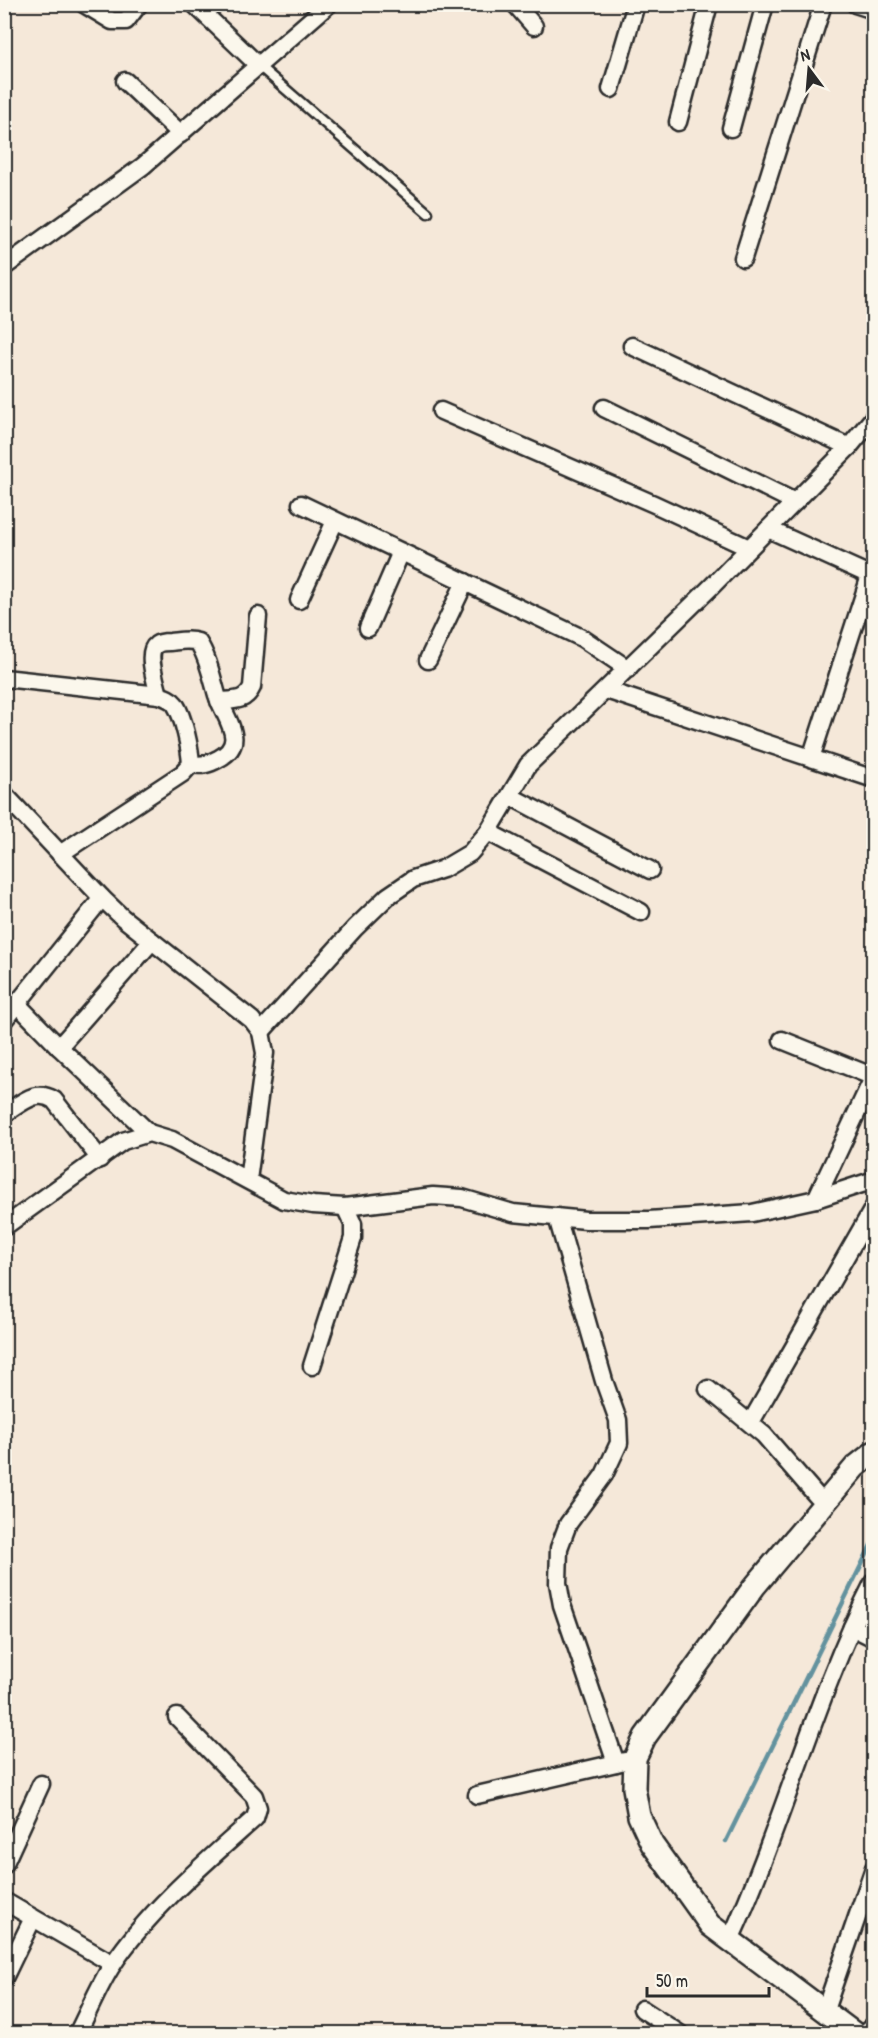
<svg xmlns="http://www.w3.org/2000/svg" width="878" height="2038" font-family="'Patrick Hand',sans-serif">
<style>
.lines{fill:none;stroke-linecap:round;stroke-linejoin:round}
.stream{stroke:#64929e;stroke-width:4.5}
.service-casing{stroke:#2b2b2b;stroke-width:13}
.minor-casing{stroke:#2b2b2b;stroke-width:21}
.tertiary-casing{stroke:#2b2b2b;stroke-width:26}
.service{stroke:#fbf7ec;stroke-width:8}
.minor{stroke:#fbf7ec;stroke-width:16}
.tertiary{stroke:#fbf7ec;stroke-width:21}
</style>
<rect width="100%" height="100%" fill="#f5e8d9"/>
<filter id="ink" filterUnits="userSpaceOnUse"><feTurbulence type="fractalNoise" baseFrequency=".0167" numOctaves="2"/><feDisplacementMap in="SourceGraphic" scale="12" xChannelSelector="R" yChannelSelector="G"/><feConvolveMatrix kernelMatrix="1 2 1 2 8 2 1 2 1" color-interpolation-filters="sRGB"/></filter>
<g filter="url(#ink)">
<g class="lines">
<polyline class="stream" points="726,1841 874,1539"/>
<defs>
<polyline id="service" points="259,66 428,213"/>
<g id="minor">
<polyline points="84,4 112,21 126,21 139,4"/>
<polyline points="194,4 259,66"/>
<polyline points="515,4 534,26"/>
<polyline points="855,4 874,10"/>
<polyline points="125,81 181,134"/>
<polyline points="611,89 636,4"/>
<polyline points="678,122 709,4"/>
<polyline points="731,128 765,4"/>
<polyline points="743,258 823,4"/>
<polyline points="4,267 143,166 329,4"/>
<polyline points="632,346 849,447"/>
<polyline points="604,408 795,502"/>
<polyline points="441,411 654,504 749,548"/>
<polyline points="301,504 582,638 628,669"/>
<polyline points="768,529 874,577"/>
<polyline points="299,600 335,521"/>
<polyline points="368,628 401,552"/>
<polyline points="428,660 465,582"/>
<path d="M4 678 159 695C165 697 171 699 175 704 184 718 190 748 191 764L183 773 60 854"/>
<polyline points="606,690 874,779"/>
<path d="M159 695C156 683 146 652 156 645 160 642 165 642 170 642 180 641 189 639 198 642 208 657 212 678 217 695 225 719 249 743 218 759 209 764 202 766 191 764"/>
<path d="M219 701C234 700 245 702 252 687L258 616"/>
<polyline points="811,758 870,576"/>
<polyline points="4,794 102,898 123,918 252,1020 261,1032 265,1053 248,1180"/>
<polyline points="510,796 650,870"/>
<polyline points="488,832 641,912"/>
<polyline points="18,1005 59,1047 149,1133"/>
<polyline points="4,1020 102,898"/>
<polyline points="261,1032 355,928 388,896 413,879 443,869 470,853 488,832 528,765 711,587 849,447 874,417"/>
<polyline points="782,1040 874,1077"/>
<polyline points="59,1047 152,941"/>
<path d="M4 1114C21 1104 35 1088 54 1100L100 1159"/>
<polyline points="816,1199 874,1076"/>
<polyline points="557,1217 604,1381 618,1420 619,1443 604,1475 568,1524 559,1548 558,1583 562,1605 616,1763"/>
<polyline points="4,1227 123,1141 149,1133 172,1140 284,1200 313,1205 345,1207 433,1196 462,1198 513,1213 586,1220 649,1220 752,1213 816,1199 874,1180"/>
<polyline points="312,1366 353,1238 353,1224 345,1207"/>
<polyline points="708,1389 764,1435 823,1503"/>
<polyline points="751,1422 874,1207"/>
<polyline points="852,1627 874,1638"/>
<polyline points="477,1795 625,1761"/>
<polyline points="4,1865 41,1784"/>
<polyline points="4,1901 113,1964"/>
<path d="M730 1940C784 1822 815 1696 874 1581"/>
<polyline points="4,1978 33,1918"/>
<polyline points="642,2009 680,2034"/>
<polyline points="825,2010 874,1868"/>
<path d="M77 2034C89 2011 99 1985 113 1964 149 1910 207 1861 255 1818L258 1808 254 1796 177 1717"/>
<polyline points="864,2034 874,2025"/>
</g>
<polyline id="tertiary" points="855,2034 710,1925 652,1844 639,1816 634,1788 635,1758 645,1737 754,1587 855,1467 874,1452"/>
</defs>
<use href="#service" class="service-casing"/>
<use href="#minor" class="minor-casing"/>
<use href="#tertiary" class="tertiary-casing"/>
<use href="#service" class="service"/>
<use href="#minor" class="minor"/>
<use href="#tertiary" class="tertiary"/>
</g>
</g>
<rect width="878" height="2038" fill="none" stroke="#fbf7ec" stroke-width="24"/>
<rect x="12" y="12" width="854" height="2014" fill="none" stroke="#2b2b2b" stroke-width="2" filter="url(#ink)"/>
<g transform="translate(809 69) rotate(344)" stroke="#fbf7ec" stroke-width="4.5" paint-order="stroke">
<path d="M0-4.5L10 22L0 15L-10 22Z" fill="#2b2b2b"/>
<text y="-9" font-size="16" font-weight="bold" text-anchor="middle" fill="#2b2b2b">N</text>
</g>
<path d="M647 1987v9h122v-9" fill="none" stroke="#2b2b2b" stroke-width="3"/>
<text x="656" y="1987" font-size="18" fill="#2b2b2b" stroke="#fbf7ec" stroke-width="4.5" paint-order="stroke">50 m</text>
</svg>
